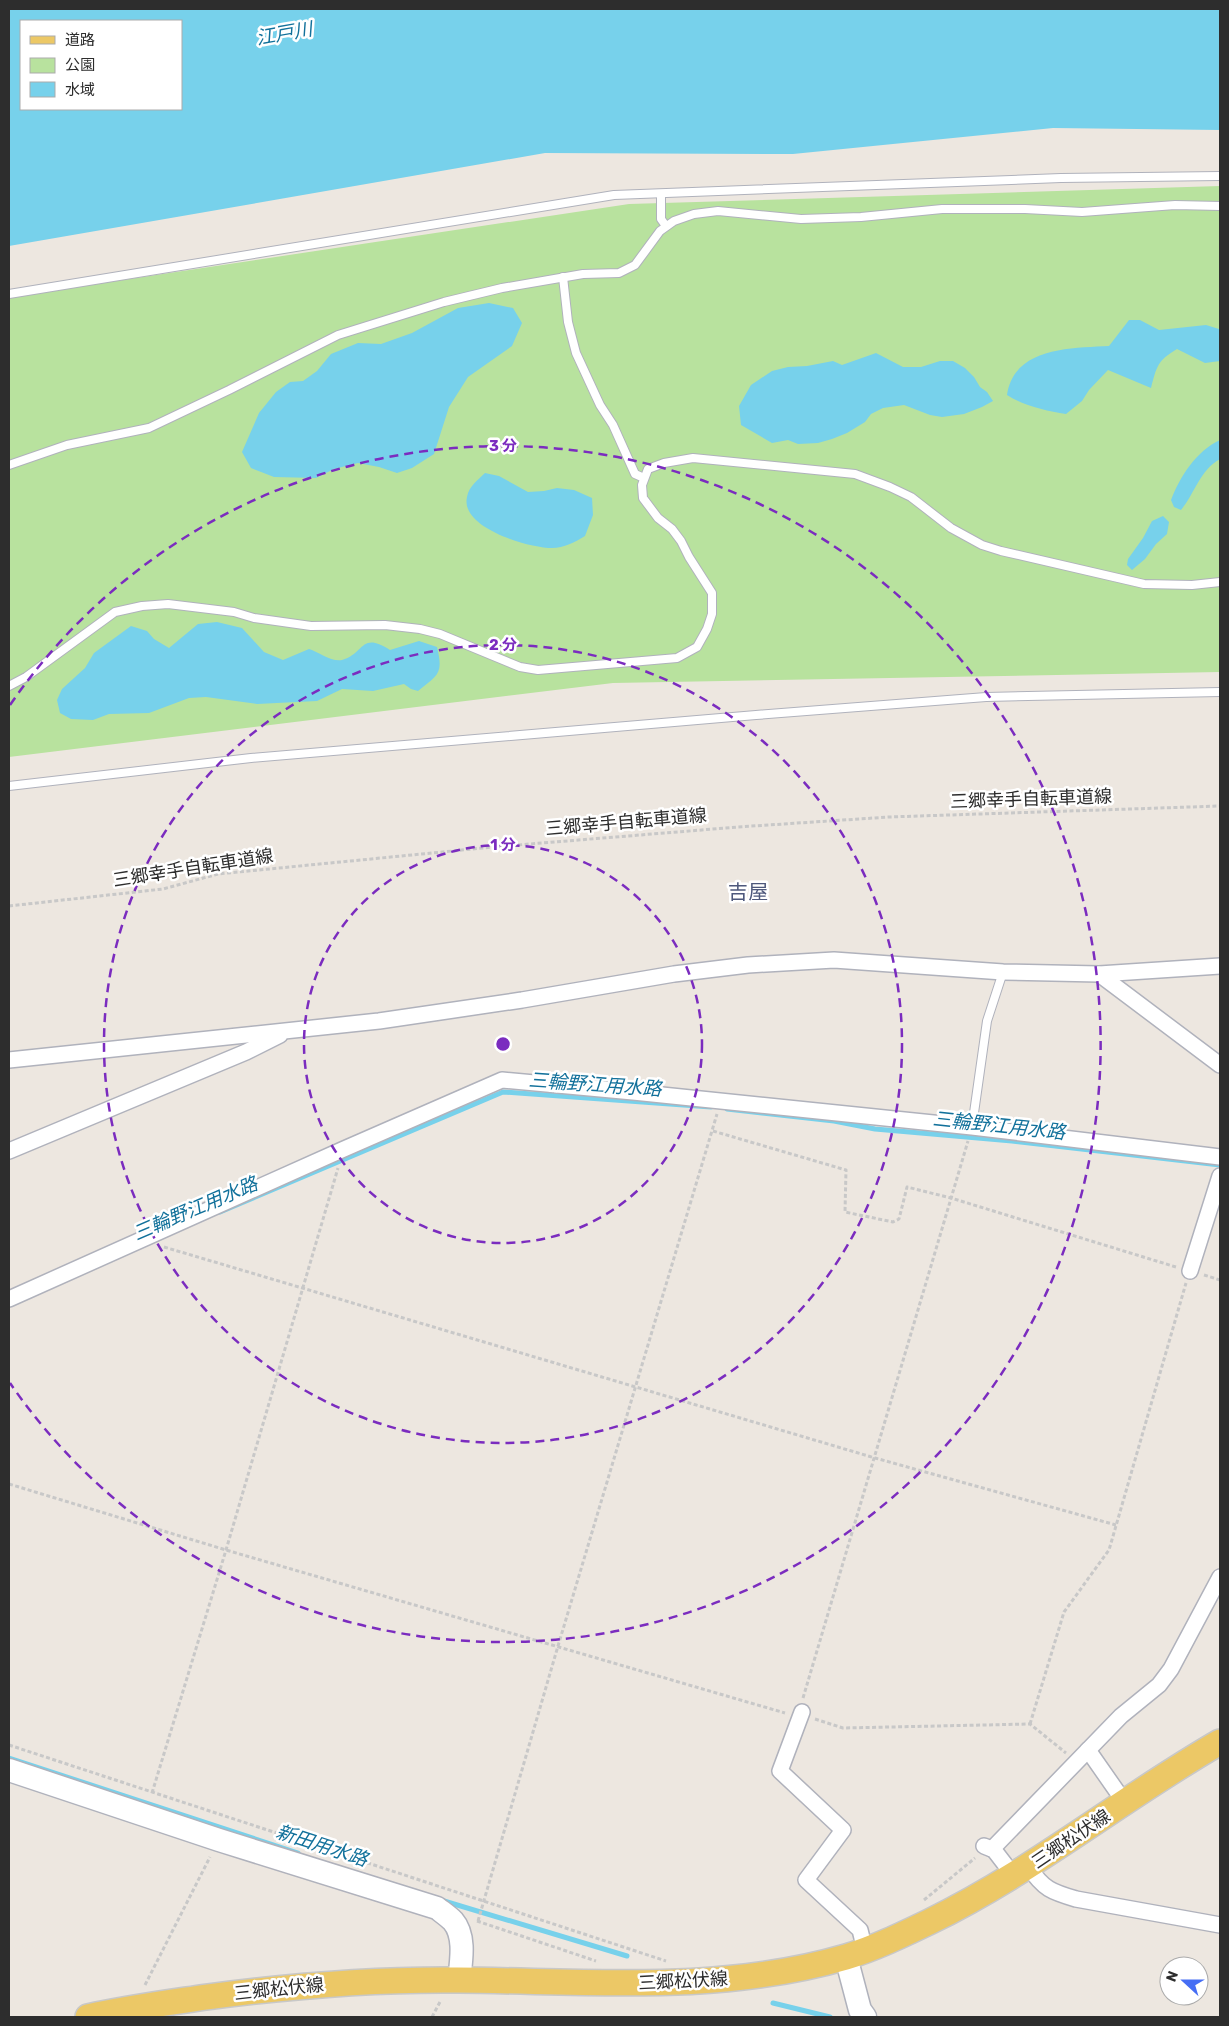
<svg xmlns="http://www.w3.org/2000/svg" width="1229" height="2026" font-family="Rubik,'Noto Sans JP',sans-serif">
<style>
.green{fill:#b8e29e}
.water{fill:#77d1eb;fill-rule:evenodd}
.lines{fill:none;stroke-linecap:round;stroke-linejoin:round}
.stream{stroke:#77d1eb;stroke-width:5}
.lane-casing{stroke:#b0b2bc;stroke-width:10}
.street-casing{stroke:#b0b2bc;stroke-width:18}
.secondary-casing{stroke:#b0b2bc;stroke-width:25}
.primary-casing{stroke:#c8c8c8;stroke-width:28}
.path{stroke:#c8c8c8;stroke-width:3;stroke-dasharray:4 2.5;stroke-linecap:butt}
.lane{stroke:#fff;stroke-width:8}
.street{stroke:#fff;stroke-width:15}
.secondary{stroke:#fff;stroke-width:22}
.primary{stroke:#ecc866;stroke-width:25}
.ring{fill:none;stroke:#7b2cbf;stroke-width:2.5;stroke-dasharray:9 6}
.labels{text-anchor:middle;stroke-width:5;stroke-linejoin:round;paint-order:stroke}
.street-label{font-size:18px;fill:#2d2d2d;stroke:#fff}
.water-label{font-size:19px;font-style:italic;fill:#12719b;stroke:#fff}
.quarter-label{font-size:20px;fill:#4e587c;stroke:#fff}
.centre{fill:#7b2cbf;stroke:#fff;stroke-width:2.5}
.ring-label{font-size:15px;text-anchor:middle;font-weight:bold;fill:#7b2cbf;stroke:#fff;stroke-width:5;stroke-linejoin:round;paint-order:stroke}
</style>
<rect width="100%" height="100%" fill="#ede7e0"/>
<polygon class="green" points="1220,186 1220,672 613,683 9,757 9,297 629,204"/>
<g class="water">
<path d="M9 9H1220V130L1053 128 793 154 545 153 9 246ZM181 21V109H21V21Z"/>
<polygon points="489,303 513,308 522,323 512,346 468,377 449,407 434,454 412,468 397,473 379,467 358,463 334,469 316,478 274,477 251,468 242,452 259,413 276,392 290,382 303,381 317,371 331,354 358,343 381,344 412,333 458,308"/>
<path d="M1129 320H1140L1159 330 1206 325 1219 329 1220 361 1205 363 1177 349C1157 361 1157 366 1151 388L1108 370 1089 390 1082 401 1066 414C1046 411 1024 406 1007 395 1014 347 1071 348 1109 346Z"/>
<polygon points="876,353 903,367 921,367 940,361 953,361 965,368 974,377 980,387 987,392 993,401 982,407 964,414 942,417 930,415 904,405 883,408 871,414 865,422 847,433 832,439 818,443 798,444 788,440 772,443 741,425 739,406 751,385 772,371 788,367 807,366 833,361 842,365"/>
<path d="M1220 440V459C1200 470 1195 493 1181 510L1174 507 1171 500C1180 477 1196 451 1220 440Z"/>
<path d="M485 473 499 476 528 492 544 491 557 488 574 490 592 498 593 515 585 536C575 542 564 548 552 548 529 548 460 528 467 497 469 486 478 480 485 473Z"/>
<polygon points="1163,516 1169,522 1167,534 1156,544 1145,559 1132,570 1127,565 1128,559 1143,538 1152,521"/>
<path d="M217 622 242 628 264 652 283 660 309 649C319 652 331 662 342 660 365 654 360 631 390 650L419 641 437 647C444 675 437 675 418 691L411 689 404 684 373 691 342 689 317 701 257 704 206 697 189 698 149 713 109 714 93 720 71 719 60 713 57 700 62 689 85 668 94 653 131 626 147 631 154 639 169 648 198 624Z"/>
</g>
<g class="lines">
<g class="stream">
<polyline points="727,1109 834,1121 875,1129 1012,1141 1220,1165"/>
<polyline points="220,1212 503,1092 711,1107"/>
<polyline points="9,1758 298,1853"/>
<polyline points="444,1901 627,1956"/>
<polyline points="773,2003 830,2017"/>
</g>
<defs>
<g id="lane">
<polyline points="661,194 661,219 666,226"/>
<polyline points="563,277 568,322 576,353 600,405 613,425 635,474 644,478"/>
<polyline points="9,294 614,195 1061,178 1220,176"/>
<polyline points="9,465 67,445 149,428 229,390 338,335 444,302 502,288 583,274 619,273 635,265 660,231 674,221 694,214 718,211 801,219 861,217 942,209 1025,209 1082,212 1175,205 1220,206"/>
<polyline points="9,686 26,677 115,612 142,606 168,604 234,612 254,618 311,626 385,625 420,629 440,634 520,667 538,670 677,658 697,647 707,629 712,614 712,593 689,557 681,541 672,529 658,518 643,498 642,485 648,469 664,463 693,458 855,474 890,487 911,497 951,528 982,545 1001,551 1144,584 1192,585 1220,582"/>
<polyline points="9,786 251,758 756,715 986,697 1220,692"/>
<polyline points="972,1127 987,1021 1003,972"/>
</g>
<g id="street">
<polyline points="1099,974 1220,1065"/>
<polyline points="9,1060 379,1021 522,1000 674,974 748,965 834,960 1003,972 1099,974 1220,966"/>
<polyline points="9,1151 246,1052 280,1035"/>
<polyline points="1190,1271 1220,1176"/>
<polyline points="9,1299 344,1149 502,1080 633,1092 972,1127 1220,1157"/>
<polyline points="802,1712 780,1771 843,1830 806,1880 860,1930 865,1950"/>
<polyline points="1088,1750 1125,1803"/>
<polyline points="984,1846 994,1850 1014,1876"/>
<polyline points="992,1849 1121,1716 1159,1685 1171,1669 1220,1577"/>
<path d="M1029 1867C1043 1889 1052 1892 1076 1899L1220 1925"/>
</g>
<g id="secondary">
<path d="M9 1770 219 1840 437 1908C442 1912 448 1916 453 1921 466 1936 461 1962 459 1980"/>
<polyline points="846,1957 860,2010 865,2017"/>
</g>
<path id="primary" d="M88 2017C128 2008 167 2003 207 1997 290 1986 374 1979 458 1980 589 1981 719 1994 846 1957 875 1948 902 1935 929 1922 1032 1872 1121 1799 1220 1742"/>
</defs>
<use href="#lane" class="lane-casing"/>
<use href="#street" class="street-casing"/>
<use href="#secondary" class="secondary-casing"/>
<use href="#primary" class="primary-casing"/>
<g class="path">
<polyline points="9,906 163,889 218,874 493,847 738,827 889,817 1220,806"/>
<polyline points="713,1131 846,1170 845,1212 893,1222 899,1219 907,1187 951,1198 1176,1267"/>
<polyline points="164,1247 875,1458 1116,1525"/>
<polyline points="1204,1275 1220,1280"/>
<polyline points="9,1484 226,1550 785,1713"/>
<polyline points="803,1698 968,1141"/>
<polyline points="815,1719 843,1728 1030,1724 1066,1753"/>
<polyline points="1030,1724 1064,1612 1109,1550 1186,1283"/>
<polyline points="9,1745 666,1961"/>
<polyline points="152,1793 226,1550 338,1168"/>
<polyline points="924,1900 975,1858"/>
<polyline points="477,1921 596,1961"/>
<polyline points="478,1921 558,1646 717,1114"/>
<polyline points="145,1985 210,1857"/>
<polyline points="432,2017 441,2000"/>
</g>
<use href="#lane" class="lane"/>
<use href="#street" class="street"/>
<use href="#secondary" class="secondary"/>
<use href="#primary" class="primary"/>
</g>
<g class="ring">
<circle cx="503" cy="1044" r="199"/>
<circle cx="503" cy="1044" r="399"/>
<path d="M10 705A598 598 0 1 1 10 1383"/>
</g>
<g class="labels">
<g class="street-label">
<text transform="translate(1031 799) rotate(-2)" y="6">三郷幸手自転車道線</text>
<text transform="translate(626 822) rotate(-5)" y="6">三郷幸手自転車道線</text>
<text transform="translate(193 868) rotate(-9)" y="6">三郷幸手自転車道線</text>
<text transform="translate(1071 1839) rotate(-34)" y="6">三郷松伏線</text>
<text transform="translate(683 1981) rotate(-3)" y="6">三郷松伏線</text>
<text transform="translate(279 1989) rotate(-6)" y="6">三郷松伏線</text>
</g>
<g class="water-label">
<text transform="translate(284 33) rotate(-10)" y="7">江戸川</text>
<text transform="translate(595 1084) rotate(4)" y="7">三輪野江用水路</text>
<text transform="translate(999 1125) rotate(6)" y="7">三輪野江用水路</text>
<text transform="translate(195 1208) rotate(-23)" y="7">三輪野江用水路</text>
<text transform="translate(322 1845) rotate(18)" y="7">新田用水路</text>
</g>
<g class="quarter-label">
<text x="748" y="899">吉屋</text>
</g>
</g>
<circle cx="503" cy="1044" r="8" class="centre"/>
<g class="ring-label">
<text x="503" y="451">3 分</text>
<text x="503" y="650">2 分</text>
<text x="503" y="850">1 分</text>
</g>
<rect width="1229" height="2026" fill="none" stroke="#2d2d2d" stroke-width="20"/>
<rect x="20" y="20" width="162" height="90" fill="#ffffff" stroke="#ababab"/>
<rect x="30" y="36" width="25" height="8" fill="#ecc866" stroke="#ababab"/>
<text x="65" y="45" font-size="15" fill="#2d2d2d">道路</text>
<rect x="30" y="58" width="25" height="15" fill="#b8e29e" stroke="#ababab"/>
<text x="65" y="70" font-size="15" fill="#2d2d2d">公園</text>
<rect x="30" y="82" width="25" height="15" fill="#77d1eb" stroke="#ababab"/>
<text x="65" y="95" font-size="15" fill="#2d2d2d">水域</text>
<g transform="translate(1184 1981) rotate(291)"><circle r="24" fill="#ffffff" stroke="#ababab"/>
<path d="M0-4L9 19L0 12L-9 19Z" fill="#466ef4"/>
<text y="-8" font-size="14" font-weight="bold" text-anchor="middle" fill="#2d2d2d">N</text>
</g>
</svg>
